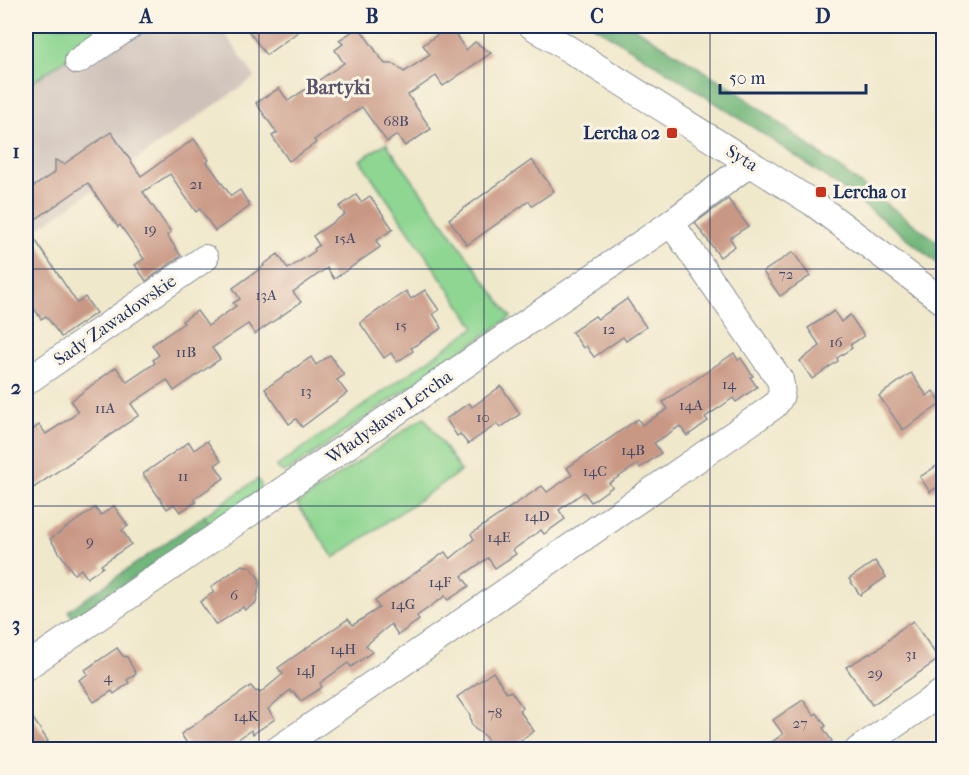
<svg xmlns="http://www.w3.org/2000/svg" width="969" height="775" font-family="'IM FELL French Canon',serif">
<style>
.industrial{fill:#cec1b9}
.green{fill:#8ed691;stroke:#548278;stroke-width:1.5}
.forest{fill:#72b77b;stroke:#46736c;stroke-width:1.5}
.building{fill:#c99885}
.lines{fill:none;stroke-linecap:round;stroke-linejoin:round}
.minor-casing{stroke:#868c94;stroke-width:28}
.minor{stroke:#fff;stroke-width:26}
.grid{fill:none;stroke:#1b2f5e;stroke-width:1.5;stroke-opacity:0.55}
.poi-dot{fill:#c8321e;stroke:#fcf5e5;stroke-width:2}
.labels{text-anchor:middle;stroke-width:6;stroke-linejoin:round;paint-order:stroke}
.number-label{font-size:15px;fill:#464968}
.poi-label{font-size:18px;font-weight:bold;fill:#1b2f5e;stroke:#fcf5e5;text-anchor:end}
.street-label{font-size:18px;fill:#1b2f5e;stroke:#fcf5e5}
.neighbourhood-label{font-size:20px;font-weight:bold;fill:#58546c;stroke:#fcf5e5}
.neatline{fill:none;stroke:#1b2f5e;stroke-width:2}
.grid-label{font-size:20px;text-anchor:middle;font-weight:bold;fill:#1b2f5e}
</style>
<rect width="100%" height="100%" fill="#fcf5e5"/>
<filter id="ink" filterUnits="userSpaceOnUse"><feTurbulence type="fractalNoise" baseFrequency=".0167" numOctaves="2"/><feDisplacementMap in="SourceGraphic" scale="12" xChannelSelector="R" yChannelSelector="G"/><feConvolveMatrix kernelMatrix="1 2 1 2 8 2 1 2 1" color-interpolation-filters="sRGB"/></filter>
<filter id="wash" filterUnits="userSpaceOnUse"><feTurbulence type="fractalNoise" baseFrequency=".008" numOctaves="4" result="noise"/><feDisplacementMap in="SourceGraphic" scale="24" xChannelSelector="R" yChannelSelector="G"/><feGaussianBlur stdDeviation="1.35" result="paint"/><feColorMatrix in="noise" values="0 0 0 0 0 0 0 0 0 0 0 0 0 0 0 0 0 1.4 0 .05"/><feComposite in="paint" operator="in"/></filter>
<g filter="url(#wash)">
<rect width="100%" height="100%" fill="#f0e8cb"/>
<polygon class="industrial" points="144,26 220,26 255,77 26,237 26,86 74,53 84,68"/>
<g class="green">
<polygon points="26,26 115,26 26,86"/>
<polygon points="386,143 511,317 290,470 283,472 276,467 475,327 360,160"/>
<polygon points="424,417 461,471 334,558 297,504"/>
<polygon points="258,479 261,485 260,491 211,525 204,516"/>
</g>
<g class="forest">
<path d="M594 26H632L735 90 943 246V268C835 176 714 101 594 26Z"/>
<polygon points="204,516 211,525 74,619 68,611"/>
</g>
<g id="blocks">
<g class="building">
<polygon points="245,26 306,26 266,55"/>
<polygon points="450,26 466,50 475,42 491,53 443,86 436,76 408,95 431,129 405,146 397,135 387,142 362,107 314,140 316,143 289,161 272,136 277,133 256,103 279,88 288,101 344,63 335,50 343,44 339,40 359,27 385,64 394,64 404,72 430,55 423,45"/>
<polygon points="111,132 141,176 194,139 209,160 207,162 231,196 240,190 250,206 215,231 200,209 196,212 170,174 143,192 171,232 167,235 181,256 146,281 135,265 144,259 120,225 118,227 88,183 26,226 77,303 85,297 96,313 61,337 46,316 41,319 26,296 26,192 55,172 55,160 64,164"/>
<polygon points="532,160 554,191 532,206 529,201 467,245 449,219"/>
<polygon points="356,195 361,202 370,196 393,229 376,241 380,247 334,279 327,268 293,292 301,302 255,334 248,324 212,348 220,359 174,391 167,380 131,404 139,415 26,493 26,435 39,425 46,434 72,417 78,412 71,401 116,367 127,382 155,363 153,360 159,355 152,345 184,323 182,321 197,311 208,326 236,306 233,303 240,299 233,288 264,266 263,265 278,254 288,269 315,251 314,249 319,245 313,236 345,214 339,207"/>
<polygon points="728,199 748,226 730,238 735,246 720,257 695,223"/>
<polygon points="793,252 810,276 780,296 763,272"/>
<polygon points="425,290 439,310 433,314 442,328 411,348 413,351 397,362 391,353 384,358 360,323 406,291 411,299"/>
<polygon points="627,299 646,327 626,341 623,337 594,357 586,346 583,348 572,332 595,316 598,319"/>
<polygon points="834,311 841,322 850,315 864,336 850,345 852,348 837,358 838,361 812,379 800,361 820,346 808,328"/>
<polygon points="734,353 738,360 741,358 753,376 750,377 757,387 736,402 733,398 719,408 705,417 708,421 687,436 680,426 654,443 661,453 640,468 638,464 623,474 609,483 612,487 591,502 584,492 559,510 565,519 544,534 541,530 513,550 516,554 495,568 488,558 462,576 469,586 448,600 445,596 417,616 419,620 398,635 391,624 366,645 372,652 351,667 348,663 320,683 322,687 301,701 294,692 292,693 290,690 268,709 275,719 253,734 251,730 223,750 191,750 181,734 251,686 256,692 258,691 260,693 283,674 278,668 348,619 353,625 379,608 375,601 445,552 450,559 474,539 471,534 542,486 547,492 572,475 567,468 638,419 642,425 668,409 663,402"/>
<polygon points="330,355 344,375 337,380 347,393 302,427 296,419 289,424 265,389 311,357 316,365"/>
<polygon points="911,373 927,396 933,391 942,403 903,430 879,396"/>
<polygon points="501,386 520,414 500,428 497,424 468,444 460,434 457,436 446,419 469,403 472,407"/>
<polygon points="207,441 221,461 215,465 224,478 194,499 196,502 180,512 174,504 167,509 143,474 189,442 194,450"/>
<polygon points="938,465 944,474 944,483 930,492 920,477"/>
<polygon points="114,506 128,526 122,530 131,544 101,565 103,567 87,578 81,569 74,574 50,539 95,508 101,515"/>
<polygon points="875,561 886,577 860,595 849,579"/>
<polygon points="242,565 251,567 260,580 256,603 245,610 243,607 216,625 200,602 214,592 211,587"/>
<polygon points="913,621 939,659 872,705 846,667 881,647 899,630"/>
<polygon points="117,648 123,656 127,657 136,674 127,680 129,683 114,694 112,691 94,702 79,680 88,674 85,670"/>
<polygon points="493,672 507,693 511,691 523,708 519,710 534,731 507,750 494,750 484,735 475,729 471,723 470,715 457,697"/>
<polygon points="803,700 814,715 817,713 826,726 823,728 832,741 819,750 761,750 783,734 773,720"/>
<polygon points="26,708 48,741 35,750 26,750"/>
</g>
</g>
</g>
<g filter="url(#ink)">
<use href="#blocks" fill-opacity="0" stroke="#868c94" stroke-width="1.5"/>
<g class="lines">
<defs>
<g id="minor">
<polyline points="532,26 813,203 944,302"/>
<polyline points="78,61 130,26"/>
<polyline points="26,382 205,258"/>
<polyline points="26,667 671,223 750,163"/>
<path d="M277 750 774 406C782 397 783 392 780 380L671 223"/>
<polyline points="858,750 944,691"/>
</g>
</defs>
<use href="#minor" class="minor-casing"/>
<use href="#minor" class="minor"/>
</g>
</g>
<path class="grid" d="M259 26V750M484 26V750M710 26V750M26 269H944M26 506H944"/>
<g class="poi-dot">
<rect x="666" y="127" width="12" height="12" rx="3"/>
<rect x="815" y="186" width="12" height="12" rx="3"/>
</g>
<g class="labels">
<g class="number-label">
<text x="396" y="126">68B</text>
<text x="196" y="189">21</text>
<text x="150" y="234">19</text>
<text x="345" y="243">15A</text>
<text x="786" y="279">72</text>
<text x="266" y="300">13A</text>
<text x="401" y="330">15</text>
<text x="609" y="334">12</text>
<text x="836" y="347">16</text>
<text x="186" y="357">11B</text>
<text x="729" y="389">14</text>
<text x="306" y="396">13</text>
<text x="691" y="410">14A</text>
<text x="105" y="413">11A</text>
<text x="483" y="422">10</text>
<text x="633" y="455">14B</text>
<text x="595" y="476">14C</text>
<text x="183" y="481">11</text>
<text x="537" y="521">14D</text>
<text x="499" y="542">14E</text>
<text x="90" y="546">9</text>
<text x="440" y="587">14F</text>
<text x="234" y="600">6</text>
<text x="403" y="609">14G</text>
<text x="343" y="654">14H</text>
<text x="911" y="659">31</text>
<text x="306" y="675">14J</text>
<text x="875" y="678">29</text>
<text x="108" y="682">4</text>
<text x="495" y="718">78</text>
<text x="246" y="721">14K</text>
<text x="800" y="728">27</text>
</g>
<g class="poi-label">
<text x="660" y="139">Lercha 02</text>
<text x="833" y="198" text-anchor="start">Lercha 01</text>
</g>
<g class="street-label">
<text transform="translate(742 158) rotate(32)" y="6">Syta</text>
<text transform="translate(115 320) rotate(-35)" y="6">Sady Zawadowskie</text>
<text transform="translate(389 417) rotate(-35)" y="6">Władysława Lercha</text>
</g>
<g class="neighbourhood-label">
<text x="338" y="94">Bartyki</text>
</g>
</g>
<rect width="969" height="775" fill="none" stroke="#fcf5e5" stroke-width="66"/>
<path d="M720 84v9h146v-9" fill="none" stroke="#1b2f5e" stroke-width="3"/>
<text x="729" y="84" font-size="18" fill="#1b2f5e" stroke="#fcf5e5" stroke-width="4.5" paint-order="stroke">50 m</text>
<rect x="33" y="33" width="903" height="709" class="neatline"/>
<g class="grid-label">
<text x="146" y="23">A</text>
<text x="372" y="23">B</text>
<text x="597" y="23">C</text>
<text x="823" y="23">D</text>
<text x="16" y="158">1</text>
<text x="16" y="394">2</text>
<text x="16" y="631">3</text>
</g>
</svg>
